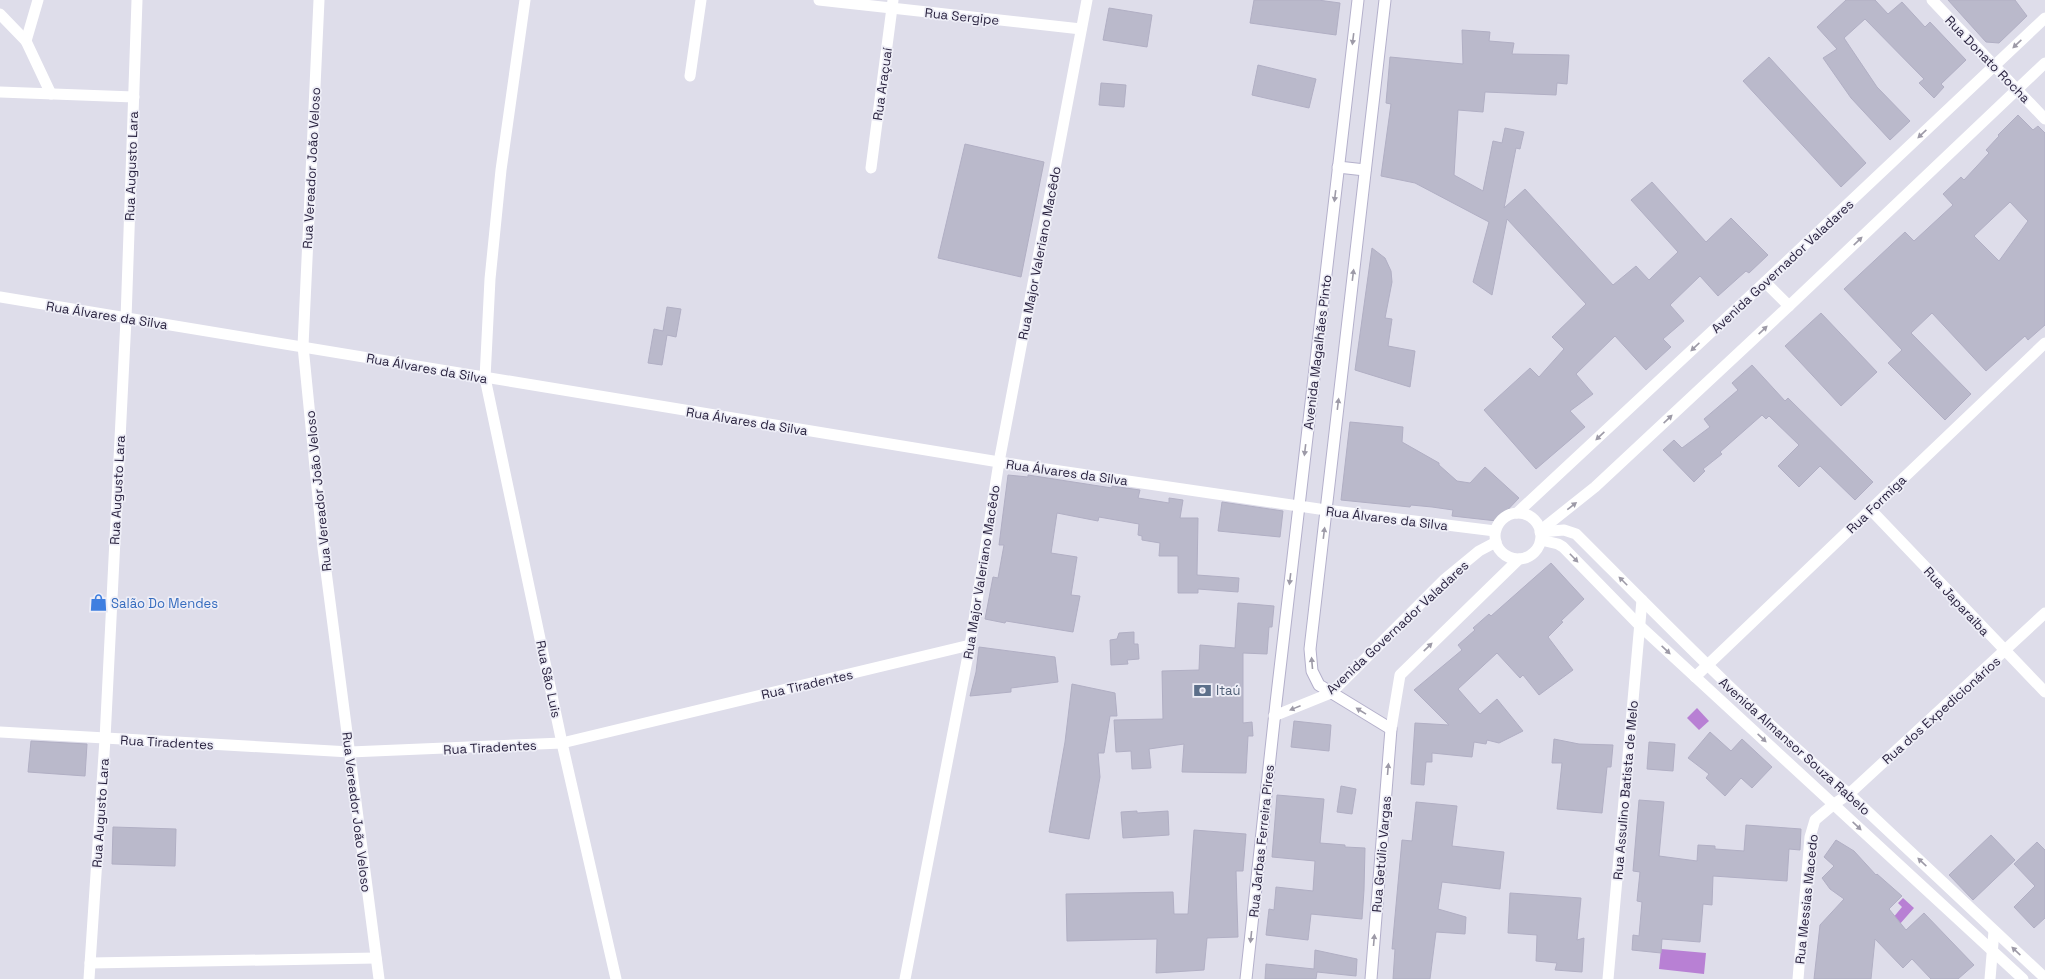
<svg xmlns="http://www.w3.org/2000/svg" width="2045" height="979" font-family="'Space Grotesk',sans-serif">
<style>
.water{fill:#b880d4}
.building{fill:#bab9cb;stroke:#b1afc4;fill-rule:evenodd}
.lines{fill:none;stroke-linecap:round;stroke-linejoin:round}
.secondary-casing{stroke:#b4b0cb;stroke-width:13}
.minor{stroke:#fff;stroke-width:11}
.tertiary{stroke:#fff;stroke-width:11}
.secondary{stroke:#fff;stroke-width:11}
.oneway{fill:#9d9aa7}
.labels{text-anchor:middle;stroke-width:3.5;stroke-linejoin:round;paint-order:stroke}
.street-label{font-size:13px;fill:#251e3b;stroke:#eeeef7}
.shop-label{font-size:13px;fill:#366cbe;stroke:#eeeef7;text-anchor:start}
.service-label{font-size:13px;fill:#4e5e75;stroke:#eeeef7;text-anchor:start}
</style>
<rect width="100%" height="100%" fill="#deddea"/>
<g class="water">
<polygon points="1697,708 1709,721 1699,730 1687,718"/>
<polygon points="1903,898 1914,908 1899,925 1892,919 1902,907 1898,903"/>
<polygon points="1661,949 1706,953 1704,974 1659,969"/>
</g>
<g class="building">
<polygon points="1254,0 1318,0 1340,3 1336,35 1250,23"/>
<polygon points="1846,0 1875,0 1888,14 1902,2 1925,27 1930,22 1966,60 1941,84 1944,87 1934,98 1919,83 1924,79 1865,19 1844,38 1877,87 1910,121 1890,140 1851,98 1823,58 1837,49 1817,27"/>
<polygon points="1948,0 2015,0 2027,16 1999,43 1986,42"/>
<polygon points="1109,8 1152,15 1147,47 1103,40"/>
<polygon points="1462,30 1490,32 1489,41 1514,43 1512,54 1569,55 1567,84 1557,83 1556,95 1485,92 1483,112 1458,110 1454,175 1483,191 1493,141 1502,143 1505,128 1524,132 1520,149 1516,148 1504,208 1525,189 1613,285 1636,266 1649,280 1678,252 1631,200 1652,182 1706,242 1731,218 1768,255 1749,273 1746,271 1718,296 1700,276 1670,305 1684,321 1663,339 1671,347 1646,370 1615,336 1576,374 1593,394 1570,411 1585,427 1536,469 1484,410 1530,368 1539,377 1564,349 1552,337 1586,304 1507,219 1492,295 1473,282 1489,222 1415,183 1381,176 1391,104 1386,103 1390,57 1463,64"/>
<polygon points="1769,57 1866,163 1841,187 1743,81"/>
<polygon points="1258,65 1316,79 1309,108 1252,95"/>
<polygon points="1101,83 1126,85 1124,107 1099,105"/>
<path d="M2018 115 2033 130 2038 126 2045 133V325L2028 340 2025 336 1986 371 1932 313 1911 333 1971 394 1945 420 1888 363 1902 350 1844 289 1905 232 1914 241 1953 205 1943 194 1961 177 1964 180 1989 153 1986 150 1999 136 1998 135ZM2010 202 2028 221 1999 261 1974 236Z"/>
<polygon points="965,144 1044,162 1021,277 938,258"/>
<polygon points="1372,248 1385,258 1391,271 1392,282 1385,318 1392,319 1388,346 1415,351 1410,387 1355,370"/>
<polygon points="667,307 681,309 676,337 667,335 662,365 648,363 654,329 663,331"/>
<polygon points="1821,313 1877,372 1841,406 1785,346"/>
<polygon points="1752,365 1785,401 1788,398 1873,482 1855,500 1820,466 1799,487 1778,466 1799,445 1769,416 1766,419 1762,415 1720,452 1722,454 1703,469 1705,471 1694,482 1663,450 1674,440 1682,448 1710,427 1704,419 1738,390 1732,383"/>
<polygon points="1350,422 1403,427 1402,442 1439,463 1439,465 1457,481 1470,483 1485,467 1519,498 1497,521 1452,516 1453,510 1432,507 1411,505 1410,507 1341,500"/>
<polygon points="1008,475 1028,477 1028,475 1112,488 1112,486 1140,490 1138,498 1169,503 1169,498 1183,500 1180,518 1198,518 1197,575 1239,578 1238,592 1198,589 1198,593 1178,593 1178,556 1159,556 1160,543 1142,540 1142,536 1138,535 1139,524 1099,517 1098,521 1057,513 1051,553 1077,557 1071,595 1080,596 1073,632 1006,621 1005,623 985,619 993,577 998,578 1004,545 999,545"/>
<polygon points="1222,502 1283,511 1280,537 1218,531"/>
<polygon points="1551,563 1584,599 1561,621 1563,622 1548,637 1573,670 1539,695 1523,675 1520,678 1497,653 1458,689 1480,714 1497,699 1523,731 1499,743 1487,740 1486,744 1474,742 1472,757 1432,753 1432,762 1426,762 1424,785 1411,784 1415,723 1449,725 1414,690 1462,650 1458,645 1475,630 1473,628 1489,614 1491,616"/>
<polygon points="1238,603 1274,606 1272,627 1269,627 1267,654 1243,653 1243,723 1252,722 1253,736 1248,736 1246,773 1182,772 1184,744 1149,749 1151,768 1132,769 1131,751 1116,752 1114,720 1163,719 1162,671 1199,670 1200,645 1235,648"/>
<polygon points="1134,632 1134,644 1138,644 1139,659 1127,660 1128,664 1111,665 1110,640 1117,639 1119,633"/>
<polygon points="979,647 1055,657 1058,682 1011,688 1011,692 970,696 976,672"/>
<polygon points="1072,684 1115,693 1117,716 1110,716 1104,753 1098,753 1100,777 1089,839 1049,832 1065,742"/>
<polygon points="1294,721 1331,725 1329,751 1291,747"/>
<polygon points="1710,732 1731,751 1742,739 1772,767 1752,788 1741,778 1725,796 1706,778 1709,774 1688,758"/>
<polygon points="1554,739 1579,744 1613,745 1611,767 1607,767 1602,813 1557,809 1562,763 1552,763"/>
<polygon points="31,741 87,744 85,776 28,772"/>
<polygon points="1649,742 1675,744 1673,771 1647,769"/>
<polygon points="1341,786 1356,789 1352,814 1337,812"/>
<polygon points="1277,795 1324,799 1320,843 1345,845 1345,847 1365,848 1364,890 1362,919 1311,914 1308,940 1266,935 1269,909 1274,910 1276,887 1313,891 1315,861 1272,857"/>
<polygon points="1639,800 1664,802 1659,856 1697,861 1698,845 1715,846 1715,849 1744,851 1746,825 1801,829 1800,850 1789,849 1787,881 1713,876 1712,905 1703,904 1700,942 1662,939 1661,953 1632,950 1633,935 1639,936 1642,902 1637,901 1640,872 1633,871"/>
<polygon points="1416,802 1457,806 1452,846 1504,852 1500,889 1442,882 1438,909 1466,917 1465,934 1436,932 1430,979 1393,979 1395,949 1392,949 1402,840 1412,841"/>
<polygon points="1137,811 1137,813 1168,811 1169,835 1123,838 1121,812"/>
<polygon points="113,827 176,829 175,866 112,864"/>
<polygon points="1194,830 1246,834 1243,871 1236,871 1238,937 1207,938 1204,970 1156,973 1157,939 1067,941 1066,894 1173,892 1174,914 1188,914"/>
<polygon points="1991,835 2015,860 1973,900 1949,875"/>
<polygon points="1836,840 1854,851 1876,875 1877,874 1902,896 1889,909 1906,930 1924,913 1974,965 1958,979 1931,979 1912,959 1903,968 1875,939 1871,979 1814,979 1820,925 1844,899 1830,889 1822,878 1834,866 1824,857"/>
<polygon points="2037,842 2045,850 2045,918 2034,928 2014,907 2035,886 2014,864"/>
<polygon points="1510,893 1581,898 1577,940 1584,938 1582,972 1555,970 1557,963 1536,961 1537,935 1508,933"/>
<polygon points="1315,950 1357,959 1356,976 1317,972 1316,979 1265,979 1266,964 1314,969"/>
</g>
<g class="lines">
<defs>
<g id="secondary">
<polyline points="1338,167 1365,170"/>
<polyline points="1246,979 1276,703 1358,0"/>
<polyline points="1371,979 1391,729 1319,685 1312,671 1310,649 1385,0"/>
</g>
</defs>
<use href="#secondary" class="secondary-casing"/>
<g class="minor">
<polyline points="319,0 303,346 323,548 379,979"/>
<polyline points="525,0 501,170 490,279 485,378 562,743 616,979"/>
<polyline points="819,0 1081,29"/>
<polyline points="1932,0 2045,119"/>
<polyline points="0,14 26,41 51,94"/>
<polyline points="26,41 38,0"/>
<polyline points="690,76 701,0"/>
<polyline points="0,92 134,97"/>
<polyline points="871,168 893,0"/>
<polyline points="1870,509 2045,692"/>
<polyline points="1695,677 2045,343"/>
<polyline points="0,732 350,752 562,743 970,645"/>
<polyline points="90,963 376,958"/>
<polyline points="89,979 105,739 126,319 137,0"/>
<polyline points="905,979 970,645 999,462 1087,0"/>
<polyline points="1608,979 1642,600"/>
<polyline points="1798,979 1810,837 1815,820 1834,804 1849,794 2045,613"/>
<polyline points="1990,979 1994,931"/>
</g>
<g class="tertiary">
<polyline points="1765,282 1789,306"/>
<polyline points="0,297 999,462 1326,510 1495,531"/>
<polyline points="1517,513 1765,282 2045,18"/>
<circle cx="1518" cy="536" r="23"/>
<polyline points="1541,530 1595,487 1789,306 2045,63"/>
<path d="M1540 532 1564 530 1576 534C1665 623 1752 713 1849 794L2045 978"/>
<polyline points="1541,540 1558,544 1563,547 1640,626 2023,979"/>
<polyline points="1274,716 1331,693 1445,579 1479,551 1496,542"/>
<polyline points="1391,729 1400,675 1519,559"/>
</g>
<use href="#secondary" class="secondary"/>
</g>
<defs><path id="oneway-solid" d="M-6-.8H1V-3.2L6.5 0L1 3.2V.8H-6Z"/></defs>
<g class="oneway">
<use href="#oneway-solid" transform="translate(1353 39) rotate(97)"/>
<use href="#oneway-solid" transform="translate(2017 44) rotate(137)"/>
<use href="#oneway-solid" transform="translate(1922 134) rotate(137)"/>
<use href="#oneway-solid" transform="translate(1335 196) rotate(97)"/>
<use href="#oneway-solid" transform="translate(1858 241) rotate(-44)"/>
<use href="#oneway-solid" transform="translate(1353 275) rotate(-83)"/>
<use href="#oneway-solid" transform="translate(1763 330) rotate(-43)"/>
<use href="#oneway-solid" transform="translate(1695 347) rotate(137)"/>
<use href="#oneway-solid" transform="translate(1338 404) rotate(-83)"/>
<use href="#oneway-solid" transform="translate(1668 419) rotate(-43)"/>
<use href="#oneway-solid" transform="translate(1600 436) rotate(137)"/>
<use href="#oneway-solid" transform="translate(1305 450) rotate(97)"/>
<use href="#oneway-solid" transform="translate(1572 506) rotate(-38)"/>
<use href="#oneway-solid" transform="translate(1324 533) rotate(-83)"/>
<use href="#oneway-solid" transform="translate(1574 558) rotate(46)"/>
<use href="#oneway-solid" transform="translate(1290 579) rotate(97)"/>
<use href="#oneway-solid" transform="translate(1623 581) rotate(-135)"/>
<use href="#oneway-solid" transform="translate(1428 647) rotate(-44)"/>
<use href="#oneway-solid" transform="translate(1666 650) rotate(43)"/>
<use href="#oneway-solid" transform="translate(1312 663) rotate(-95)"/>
<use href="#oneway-solid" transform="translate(1295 708) rotate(158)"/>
<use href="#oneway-solid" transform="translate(1361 711) rotate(-148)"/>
<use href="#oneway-solid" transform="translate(1762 738) rotate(43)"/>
<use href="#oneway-solid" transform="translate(1388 769) rotate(-85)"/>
<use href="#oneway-solid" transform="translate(1857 826) rotate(43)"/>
<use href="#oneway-solid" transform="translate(1922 862) rotate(-137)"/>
<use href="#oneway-solid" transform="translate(1251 937) rotate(96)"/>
<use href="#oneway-solid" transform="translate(1374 940) rotate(-85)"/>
<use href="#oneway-solid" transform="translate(2016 951) rotate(-137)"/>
</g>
<defs>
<symbol id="shop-bare" viewBox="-9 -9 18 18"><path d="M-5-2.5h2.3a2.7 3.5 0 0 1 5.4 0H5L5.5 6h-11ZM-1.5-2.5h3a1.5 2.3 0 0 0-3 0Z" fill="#3f7fe0" stroke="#eeeef7" stroke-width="2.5" paint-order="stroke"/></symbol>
<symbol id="bank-bare" viewBox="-9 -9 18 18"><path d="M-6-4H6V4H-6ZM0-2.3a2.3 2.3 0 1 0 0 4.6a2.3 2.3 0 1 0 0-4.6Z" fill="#5c6f8a" stroke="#eeeef7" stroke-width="2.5" paint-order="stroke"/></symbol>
</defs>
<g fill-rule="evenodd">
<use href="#shop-bare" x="86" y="590" width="25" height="25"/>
<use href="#bank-bare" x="1190" y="678" width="25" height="25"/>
</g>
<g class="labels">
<g class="street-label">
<text transform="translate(962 16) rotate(6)" y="5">Rua Sergipe</text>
<text transform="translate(1988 59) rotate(46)" y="5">Rua Donato Rocha</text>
<text transform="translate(882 84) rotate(-82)" y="5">Rua Araçuaí</text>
<text transform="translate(131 166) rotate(-88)" y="5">Rua Augusto Lara</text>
<text transform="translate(311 168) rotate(-87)" y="5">Rua Vereador João Veloso</text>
<text transform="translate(1039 253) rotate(-79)" y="5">Rua Major Valeriano Macêdo</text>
<text transform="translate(1782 266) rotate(-43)" y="5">Avenida Governador Valadares</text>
<text transform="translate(107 315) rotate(9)" y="5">Rua Álvares da Silva</text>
<text transform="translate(1317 352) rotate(-83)" y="5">Avenida Magalhães Pinto</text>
<text transform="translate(427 368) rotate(10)" y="5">Rua Álvares da Silva</text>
<text transform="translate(747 421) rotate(9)" y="5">Rua Álvares da Silva</text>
<text transform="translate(1067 472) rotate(8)" y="5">Rua Álvares da Silva</text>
<text transform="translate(117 490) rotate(-87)" y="5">Rua Augusto Lara</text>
<text transform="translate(318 491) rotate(-96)" y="5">Rua Vereador João Veloso</text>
<text transform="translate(1876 504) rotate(-44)" y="5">Rua Formiga</text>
<text transform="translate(1387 518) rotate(7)" y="5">Rua Álvares da Silva</text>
<text transform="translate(981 572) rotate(-81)" y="5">Rua Major Valeriano Macêdo</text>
<text transform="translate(1957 601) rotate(47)" y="5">Rua Japaraiba</text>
<text transform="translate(1397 627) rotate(-43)" y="5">Avenida Governador Valadares</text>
<text transform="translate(549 679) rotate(78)" y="5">Rua São Luis</text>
<text transform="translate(807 684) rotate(-13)" y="5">Rua Tiradentes</text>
<text transform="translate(1941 710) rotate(-42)" y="5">Rua dos Expedicionários</text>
<text transform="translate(167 742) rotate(3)" y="5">Rua Tiradentes</text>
<text transform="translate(1795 746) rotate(42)" y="5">Avenida Almansor Souza Rabelo</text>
<text transform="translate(490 747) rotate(-3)" y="5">Rua Tiradentes</text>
<text transform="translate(1625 790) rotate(-85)" y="5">Rua Assulino Batista de Melo</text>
<text transform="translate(357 812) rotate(83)" y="5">Rua Vereador João Veloso</text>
<text transform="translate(100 813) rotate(-86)" y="5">Rua Augusto Lara</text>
<text transform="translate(1261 841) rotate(-84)" y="5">Rua Jarbas Ferreira Pires</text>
<text transform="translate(1381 854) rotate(-85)" y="5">Rua Getúlio Vargas</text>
<text transform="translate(1806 899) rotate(-84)" y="5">Rua Messias Macedo</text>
</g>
<g class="shop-label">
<text x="111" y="608">Salão Do Mendes</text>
</g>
<g class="service-label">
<text x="1216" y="695">Itaú</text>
</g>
</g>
</svg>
